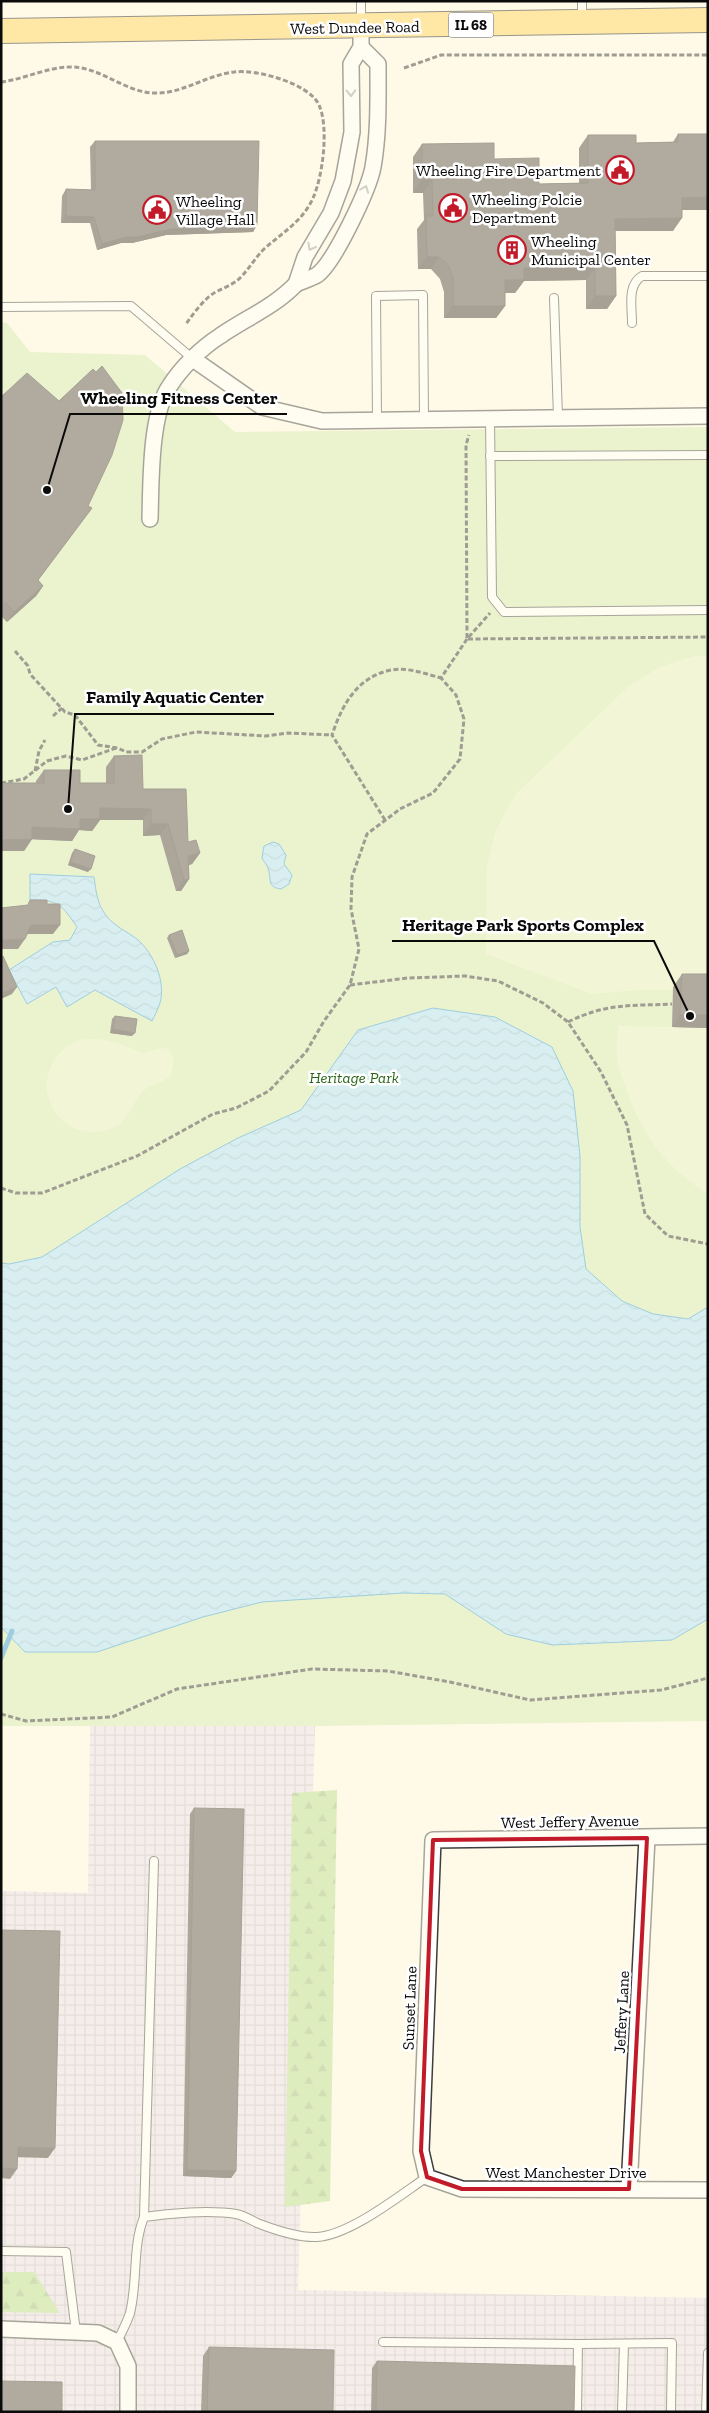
<svg xmlns="http://www.w3.org/2000/svg" width="709" height="2413" font-family="'Zilla Slab',serif">
<style>
.industrial{fill:url(#industrial-grid)}
.forest{fill:url(#forest-firs)}
.park{fill:#d1ebaf}
.pitch{fill:#e3f2c1}
.water{fill:url(#water-waves);stroke:#2a98d6}
.lines{fill:none;stroke-linecap:round;stroke-linejoin:round}
.stream{stroke:#2a98d6;stroke-width:5}
.lane-casing{stroke:#3d3d3d;stroke-width:10}
.street-casing{stroke:#3d3d3d;stroke-width:18}
.primary-casing{stroke:#1b1b1b;stroke-width:26}
.path{stroke:#2c2c2c;stroke-width:3;stroke-dasharray:5 2.5;stroke-linecap:butt}
.lane{stroke:#fff;stroke-width:8}
.street{stroke:#fff;stroke-width:15}
.primary{stroke:#ffd057;stroke-width:24}
.wall{fill:#47403c}
.shaded-wall{fill:#3a3431}
.building{fill:#534a46;stroke:#3a3431}
.oneway{stroke:#9d9d9d}
.marked{fill:none;stroke:#c21a29;stroke-width:4;stroke-linejoin:round}
.labels{text-anchor:middle;stroke-width:5;stroke-linejoin:round;paint-order:stroke}
.shield{fill:#fff;stroke:#545454;stroke-width:1}
.shield-label{font-size:15px;font-weight:bold;fill:#0a0a0a}
.street-label{font-size:16px;fill:#0a0a0a;stroke:#fff}
.poi-label{font-size:16px;fill:#0a0a0a;stroke:#fff;text-anchor:start}
.park-label{font-size:16px;font-style:italic;fill:#2a6517;stroke:#fff}
.leader{fill:none;stroke:#0a0a0a;stroke-width:2}
.callout-dot{fill:#0a0a0a;stroke:#fff;stroke-width:2}
.callout-label{font-size:18px;text-anchor:middle;font-weight:bold;fill:#0a0a0a;stroke:#fff;stroke-width:5;stroke-linejoin:round;paint-order:stroke}
</style>
<defs>
<pattern id="industrial-grid" width="8" height="8" patternUnits="userSpaceOnUse" patternTransform="scale(1.25)"><rect width="8" height="8" fill="#e8ddea"/><path d="M0 4h8M4 0v8" fill="none" stroke="#c6bcc7"/></pattern>
<pattern id="forest-firs" width="22" height="20" patternUnits="userSpaceOnUse" patternTransform="scale(1.25)"><rect width="22" height="20" fill="#b4dd8d"/><path d="M5 1l3.5 6h-7zM16 11l3.5 6h-7z" fill="#99bc78"/></pattern>
<pattern id="water-waves" width="16" height="10" patternUnits="userSpaceOnUse" patternTransform="scale(1.25)"><rect width="16" height="10" fill="#a8dffa"/><path d="M0 5q4-4 8 0t8 0" fill="none" stroke="#8fbed5"/></pattern>
</defs>
<rect width="100%" height="100%" fill="#fff9e7"/>
<polygon class="industrial" points="90,1726 315,1726 298,2290 708,2298 708,2412 1,2412 1,1891 88,1893"/>
<g class="forest">
<polygon points="337,1790 330,2201 285,2207 292,1793"/>
<polygon points="1,2272 34,2272 60,2313 1,2312"/>
</g>
<polygon class="park" points="1,322 7,323 30,352 145,355 235,432 708,427 708,1721 315,1726 1,1726"/>
<g class="pitch">
<polygon points="695,656 708,656 708,990 638,990 592,994 486,954 487,866 496,830 516,794 629,686 660,667"/>
<path d="M618 1026 708 1028V1194C666 1167 645 1139 628 1094 624 1082 618 1069 617 1057 616 1047 618 1036 618 1026Z"/>
<path d="M83 1039H99L118 1043 143 1053 162 1048 168 1049 174 1059 171 1075C163 1083 152 1083 144 1090 133 1101 128 1122 113 1128 62 1148 24 1087 63 1050 69 1044 76 1042 83 1039Z"/>
</g>
<g class="water">
<path d="M273 842 279 844 286 855 284 864 292 875 289 884 281 889C266 887 272 879 268 868 267 864 263 861 262 858L264 846Z"/>
<path d="M30 874 94 877C96 891 97 903 105 914 113 926 127 931 138 940 154 954 166 982 160 1003 158 1009 155 1015 152 1021L95 990 67 1007 56 987 27 1004 9 970 53 942 70 940 77 927C61 904 59 900 30 900Z"/>
<polygon points="433,1008 495,1017 552,1047 573,1091 580,1156 580,1227 586,1269 622,1301 653,1314 688,1319 708,1307 708,1619 672,1640 552,1645 506,1634 445,1594 404,1593 262,1602 203,1617 97,1652 25,1652 1,1627 1,1263 9,1264 42,1257 180,1169 238,1138 301,1110 358,1030"/>
</g>
<g class="lines">
<polyline class="stream" points="1,1658 12,1631"/>
<defs>
<g id="lane">
<polyline points="582,1 582,19"/>
<polyline points="361,22 361,1"/>
<polyline points="554,298 558,417"/>
<polyline points="1,307 131,306 193,359"/>
<path d="M632 323C632 306 627 285 642 276H708"/>
<polyline points="490,418 492,597 504,612 708,610"/>
<polyline points="377,420 376,296 423,295 424,419"/>
<polyline points="490,456 708,455"/>
<polyline points="144,2217 154,1861"/>
<polyline points="1,2251 66,2252 76,2332"/>
<path d="M117 2342C121 2333 127 2323 130 2313 138 2281 132 2247 144 2217 170 2213 210 2210 236 2214 243 2215 251 2220 257 2223 275 2230 298 2238 317 2237 350 2235 399 2196 427 2177"/>
<polyline points="383,2342 578,2344 577,2412"/>
<polyline points="578,2344 672,2343 671,2412"/>
<polyline points="622,2412 624,2344"/>
<polyline points="706,2412 708,2353"/>
</g>
<g id="street">
<path d="M361 27V47L351 64 352 132 343 181 331 213 305 257 296 284C302 281 310 279 317 275 334 263 369 189 373 167 379 133 378 98 378 64L361 47"/>
<polyline points="193,359 262,407 322,421 708,416"/>
<path d="M150 519C151 484 150 415 169 387 181 368 201 348 220 336 246 318 274 307 296 284"/>
<polyline points="708,1836 433,1840 421,2151 427,2177 462,2189 708,2190"/>
<polyline points="629,2189 647,1838"/>
<polyline points="1,2329 98,2333 117,2342 128,2366 128,2412"/>
</g>
<polyline id="primary" points="1,31 708,20"/>
</defs>
<use href="#lane" class="lane-casing"/>
<use href="#street" class="street-casing"/>
<use href="#primary" class="primary-casing"/>
<g class="path">
<polyline points="404,68 441,55 708,55"/>
<path d="M1 82C25 79 47 67 71 67 101 67 124 92 154 93 183 94 206 75 234 72 256 69 309 83 319 105 329 127 323 176 313 198 303 221 282 233 264 249 255 258 249 269 240 278 232 286 219 289 211 295 201 303 193 314 186 324"/>
<polyline points="467,638 466,445 469,435"/>
<polyline points="468,639 708,637"/>
<polyline points="15,651 28,666 30,674 65,712 75,715 98,745 118,748 126,752 142,752 162,739 196,732 266,736 288,733 332,735"/>
<polyline points="53,716 62,708"/>
<polyline points="35,771 39,751 45,740"/>
<polyline points="1,783 24,779 47,761 58,758 66,756 82,760 116,748"/>
<path d="M385 820 332 735C342 705 357 677 391 670 408 667 426 674 441 678"/>
<polyline points="350,985 408,978 465,976 498,981 543,1003 568,1022 601,1072 627,1125 645,1214 668,1236 708,1244"/>
<path d="M568 1022C606 1003 631 1006 672 1004"/>
<polyline points="1,1188 16,1193 42,1193 137,1156 213,1114 236,1108 269,1091 306,1052 324,1021 350,985 359,949 351,909 352,877 367,834 400,809 433,793 460,759 464,719 456,695 441,678 467,639 490,613"/>
<polyline points="1,1714 26,1721 112,1717 177,1689 312,1669 388,1671 450,1682 530,1700 661,1690 708,1678"/>
</g>
<use href="#lane" class="lane"/>
<use href="#street" class="street"/>
<use href="#primary" class="primary"/>
</g>
<g class="wall">
<polygon points="678,134 708,134 708,210 682,210 673,231 615,231 616,296 607,309 586,309 586,280 524,281 515,293 505,293 505,306 496,318 444,318 444,292 440,279 431,269 418,269 417,229 424,220 423,193 413,193 413,157 422,144 494,159 539,184 579,183 579,148 588,135 636,143 673,142"/>
<polygon points="95,141 257,225 253,232 166,235 132,243 121,243 97,250 90,223 61,223 62,196 66,189 91,190 90,147"/>
<polygon points="1,397 88,506 92,508 38,580 43,586 36,596 7,622 1,616"/>
<polygon points="114,756 188,842 200,853 192,864 189,865 189,879 181,891 176,891 160,835 143,836 143,820 100,820 92,831 79,830 72,841 32,839 24,851 1,851 1,783 36,783 36,781 44,770 80,783 106,783 106,767"/>
<polygon points="75,849 88,872 68,865 72,853"/>
<polygon points="169,935 189,951 187,954 175,958 167,938"/>
<polygon points="682,974 708,974 708,1028 672,1027 673,987"/>
<polygon points="115,1016 132,1036 110,1033 112,1019"/>
<polygon points="194,1808 236,2171 231,2178 183,2176 190,1814"/>
<polygon points="209,2347 333,2412 201,2412 203,2356"/>
<polygon points="377,2361 574,2412 371,2412 372,2368"/>
</g>
<g class="shaded-wall">
<polygon points="422,180 432,180 423,193 413,193"/>
<polygon points="708,197 708,210 673,210 682,198"/>
<polygon points="66,216 94,217 90,223 61,223"/>
<polygon points="682,218 673,231 606,231 615,219"/>
<polygon points="257,225 253,232 166,235 132,243 121,243 97,250 102,244 126,237 171,229"/>
<polygon points="427,257 439,257 431,269 418,269"/>
<polygon points="524,268 595,268 586,280 524,281 515,293 496,293 505,280"/>
<polygon points="595,296 616,296 607,309 586,309"/>
<polygon points="453,306 505,306 496,318 444,318"/>
<polygon points="43,586 36,596 7,622 14,612"/>
<polygon points="100,808 151,809 143,820 100,820 92,831 79,830 72,841 24,839 32,827 80,819"/>
<polygon points="151,824 168,824 160,835 143,836"/>
<polygon points="32,839 24,851 1,851 1,840"/>
<polygon points="200,853 192,864 180,868 188,856"/>
<polygon points="70,862 91,869 88,872 68,865"/>
<polygon points="189,879 181,891 176,891 184,880"/>
<polygon points="31,925 60,925 53,934 24,934"/>
<polygon points="25,939 18,949 1,949 1,940"/>
<polygon points="189,951 187,954 175,958 177,955"/>
<polygon points="17,987 12,994 1,999 1,995 3,993"/>
<polygon points="680,1015 708,1015 708,1028 672,1027"/>
<polygon points="113,1029 135,1033 132,1036 110,1033"/>
<polygon points="18,2147 55,2148 48,2158 11,2157"/>
<polygon points="1,2168 17,2169 10,2179 1,2178"/>
<polygon points="187,2170 236,2171 231,2178 183,2176"/>
</g>
<g class="building">
<polygon points="678,134 708,134 708,197 682,198 682,218 615,219 616,296 595,296 595,268 524,268 524,280 505,280 505,306 453,306 453,279 449,266 439,257 427,257 426,216 433,216 432,180 422,180 422,144 494,143 494,159 539,158 539,184 588,183 588,135 636,135 636,143 678,142"/>
<polygon points="95,141 259,141 257,225 171,229 137,237 126,237 102,244 94,217 66,216 66,189 95,190"/>
<polygon points="102,366 122,393 123,420 112,455 88,506 92,508 38,580 43,586 14,612 5,602 1,606 1,397 27,373 59,401 93,369 96,372"/>
<polygon points="142,755 143,789 186,789 188,842 196,840 200,853 188,856 189,879 184,880 168,824 151,824 151,809 100,808 100,819 80,819 80,829 32,827 32,839 1,840 1,783 44,783 44,770 80,770 80,783 114,783 114,756"/>
<polygon points="75,849 95,856 91,869 70,862"/>
<polygon points="30,900 47,900 47,904 60,904 60,925 31,925 25,939 1,940 1,908 28,905"/>
<polygon points="182,930 189,951 177,955 169,935"/>
<polygon points="3,956 17,987 3,993 1,991 1,957"/>
<polygon points="682,974 708,974 708,1015 680,1015"/>
<polygon points="115,1016 137,1019 135,1033 113,1029"/>
<polygon points="194,1808 244,1809 236,2171 187,2170"/>
<polygon points="1,1930 60,1931 55,2148 18,2147 17,2169 1,2168"/>
<polygon points="209,2347 334,2350 333,2412 207,2412"/>
<polygon points="377,2361 575,2366 574,2412 376,2412"/>
<polygon points="1,2381 62,2382 62,2412 1,2412"/>
</g>
<defs><path id="oneway-chevron" d="M-2-3.5L2.5 0L-2 3.5" fill="none" stroke-width="1.6" stroke-linecap="round" stroke-linejoin="round" transform="scale(1.25)"/></defs>
<g class="oneway">
<use href="#oneway-chevron" transform="translate(351 93) rotate(89)"/>
<use href="#oneway-chevron" transform="translate(365 189) rotate(-69)"/>
<use href="#oneway-chevron" transform="translate(311 247) rotate(120)"/>
</g>
<path d="M0 0H709V2413H0ZM647 1838 629 2189H462L427 2177 421 2151 433 1840Z" fill="#fff9e7" fill-opacity=".55" fill-rule="evenodd"/>
<path class="marked" d="M647 1838 629 2189H462L427 2177 421 2151 433 1840Z"/>
<defs>
<symbol id="civic-ring" viewBox="-11 -11 22 22"><circle r="9.5" fill="#fff" stroke="#c21a29" stroke-width="1.5"/><path d="M-.6-6.5H3V-4.5H.6V-3L4-1V1h2V6H-6V1h2V-1L-.6-3ZM-1.2 2.5V6h2.4V2.5Z" fill="#c21a29"/></symbol>
<symbol id="building-ring" viewBox="-11 -11 22 22"><circle r="9.5" fill="#fff" stroke="#c21a29" stroke-width="1.5"/><path d="M-4-6H4V6H1V3H-1V6H-4ZM-2.5-4.3h1.7v1.8h-1.7ZM.8-4.3h1.7v1.8H.8ZM-2.5-1h1.7V.8h-1.7ZM.8-1h1.7V.8H.8Z" fill="#c21a29"/></symbol>
</defs>
<g fill-rule="evenodd">
<use href="#civic-ring" x="604" y="154" width="32" height="32"/>
<use href="#civic-ring" x="437" y="192" width="32" height="32"/>
<use href="#civic-ring" x="141" y="194" width="32" height="32"/>
<use href="#building-ring" x="496" y="234" width="32" height="32"/>
</g>
<g class="labels">
<rect class="shield" x="448.5" y="12.5" width="45" height="25" rx="4"/>
<g class="shield-label">
<text x="471" y="30">IL 68</text>
</g>
<g class="street-label">
<text transform="translate(355 27) rotate(-1)" y="6">West Dundee Road</text>
<text transform="translate(570 1821) rotate(-1)" y="6">West Jeffery Avenue</text>
<text transform="translate(409 2008) rotate(-88)" y="6">Sunset Lane</text>
<text transform="translate(621 2012) rotate(-87)" y="6">Jeffery Lane</text>
<text x="566" y="2178">West Manchester Drive</text>
</g>
<g class="poi-label">
<text x="601" y="176" text-anchor="end">Wheeling Fire Department</text>
<text x="472" y="205">Wheeling Polcie<tspan x="472" dy="18">Department</tspan></text>
<text x="176" y="207">Wheeling<tspan x="176" dy="18">Village Hall</tspan></text>
<text x="531" y="247">Wheeling<tspan x="531" dy="18">Municipal Center</tspan></text>
</g>
<g class="park-label">
<text x="354" y="1083">Heritage Park</text>
</g>
</g>
<path class="leader" d="M47 490L70 414H287M68 809L75 714H274M690 1016L654 941H392"/>
<g class="callout-dot">
<circle cx="47" cy="490" r="5"/>
<circle cx="68" cy="809" r="5"/>
<circle cx="690" cy="1016" r="5"/>
</g>
<g class="callout-label">
<text x="179" y="404">Wheeling Fitness Center</text>
<text x="175" y="703">Family Aquatic Center</text>
<text x="523" y="931">Heritage Park Sports Complex</text>
</g>
<rect width="709" height="2413" fill="none" stroke="#0a0a0a" stroke-width="5"/>
</svg>
